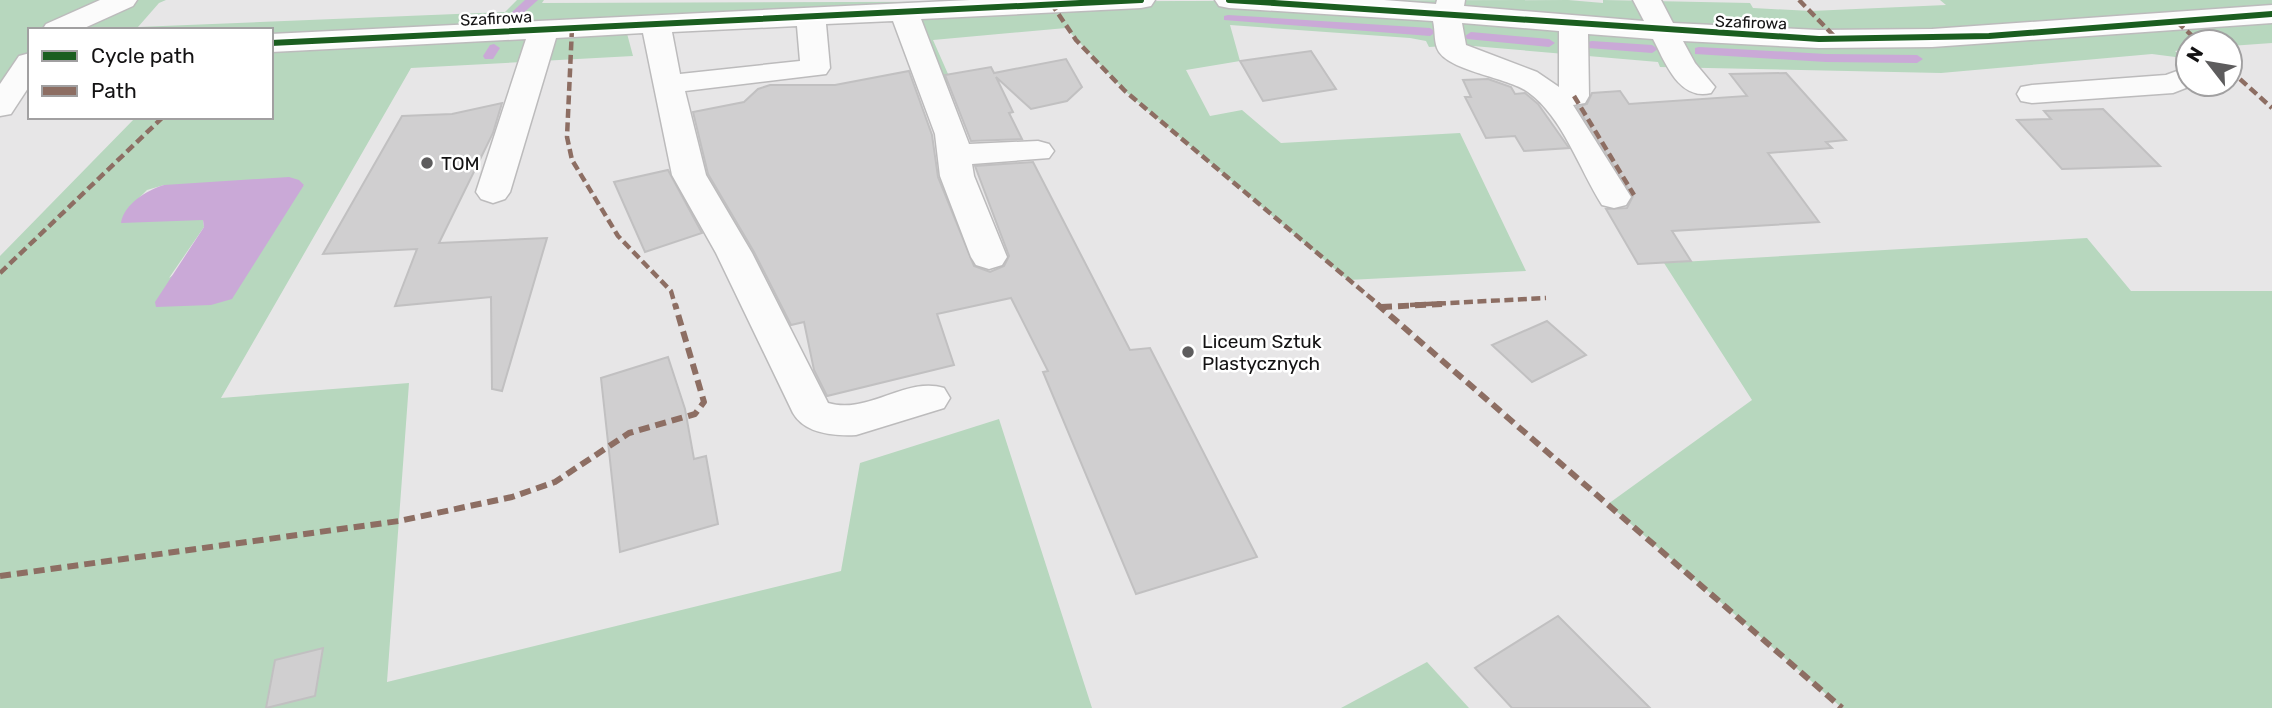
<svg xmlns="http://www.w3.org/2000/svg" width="2272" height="708" font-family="Rubik,sans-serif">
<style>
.green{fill:#b7d7be;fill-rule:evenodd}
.water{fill:#caa9d7}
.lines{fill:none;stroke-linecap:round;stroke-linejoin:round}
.stream{fill:#caa9d7;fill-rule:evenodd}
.building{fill:#d0cfd0;stroke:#c1c0c1;stroke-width:2}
.minor-casing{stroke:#bcbbbc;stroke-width:3}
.minor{fill:#fbfbfb;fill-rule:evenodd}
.quiet-far1{stroke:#8d6e63;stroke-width:4.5;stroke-dasharray:9 4.5;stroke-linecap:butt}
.quiet{stroke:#8d6e63;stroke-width:6;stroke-dasharray:11 6;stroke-linecap:butt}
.cycleway-casing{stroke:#fff;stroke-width:10}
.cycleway{stroke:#1b5e20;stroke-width:6}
.poi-dot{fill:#5d5c5d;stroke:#fff;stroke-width:2.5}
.labels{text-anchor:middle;stroke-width:5;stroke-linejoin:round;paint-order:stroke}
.far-street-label{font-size:16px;fill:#131213;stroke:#fff}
.poi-label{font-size:19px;fill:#131213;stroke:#fff;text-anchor:start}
</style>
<rect width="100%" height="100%" fill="#e7e6e7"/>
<g class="green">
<path d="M0 0H166L159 3 138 27 505 12 517 0H544L542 3 1568 0 1603 3V0L1750 3 1753 8 1811 11 1946 5 1940 0H2272V43L2230 46V42H2188V49L2175 51 2183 58 2152 54 1941 73 1660 67 1658 62 1461 45 1429 47 1426 41 1410 38 1230 25 1240 61 1186 70 1210 116 1242 110 1281 143 1460 133 1526 271 1348 280 1125 91 1066 28 933 40 952 83 932 87 903 11 625 26 633 56 411 68 221 398 409 383 387 682 841 571 860 463 999 419 1092 708H0V256L136 117H271V30H30V87L0 88ZM164 185H304L169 278 204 227 203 220 131 206 147 190Z"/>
<polygon points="2087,238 2131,291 2272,291 2272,708 1842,708 1608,504 1752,400 1664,263"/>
<polygon points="1427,662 1469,708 1341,708"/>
</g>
<path class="water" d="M289 177 299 180 304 185 232 299 211 305 156 307 155 302 204 227 203 220 121 223C124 204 147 190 164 185Z"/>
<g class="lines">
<g class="stream">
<polygon points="525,0 538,0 520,16 512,16 512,12"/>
<polygon points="1228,15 1430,28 1436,32 1430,36 1224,20 1224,16"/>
<polygon points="1471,32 1549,39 1555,43 1549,47 1467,39 1465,36"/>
<polygon points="1592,41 1652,45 1658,49 1652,53 1588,48 1588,42"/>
<polygon points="494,44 500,48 493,59 485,59 483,56 490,45"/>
<polygon points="1699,47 1826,54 1917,55 1923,59 1917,63 1826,62 1695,54 1695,48"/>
</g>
</g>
<g class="building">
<polygon points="1311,51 1336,89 1263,101 1240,61"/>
<polygon points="1066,59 1082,87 1067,101 1031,109 996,77 1013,112 1009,113 1022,139 971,141 945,75 991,67 994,73"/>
<polygon points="909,71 932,135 938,177 974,266 990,272 1004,266 1009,256 975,166 1033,162 1130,350 1150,348 1257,557 1136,594 1043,372 1048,371 1011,298 937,314 954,365 827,396 814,370 804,322 791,325 754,252 708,174 693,112 744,102 758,89 770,85 835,85"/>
<polygon points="1786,73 1846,140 1826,142 1832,148 1768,153 1819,222 1672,231 1691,261 1638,264 1606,209 1627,208 1633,196 1577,107 1587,104 1592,93 1620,91 1629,104 1747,96 1730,74"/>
<polygon points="1488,79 1511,87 1515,94 1525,93 1538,104 1569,148 1524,151 1515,136 1486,138 1465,97 1471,97 1463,80"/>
<polygon points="502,103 493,133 439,243 547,238 502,391 492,389 491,297 395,306 417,249 323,254 402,116 452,114"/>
<polygon points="2103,109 2160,166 2062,169 2017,120 2051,119 2044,111"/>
<polygon points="668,170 702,233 645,252 614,182"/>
<polygon points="1547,321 1586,355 1532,382 1492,345"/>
<polygon points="668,357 685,409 694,459 706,456 718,524 620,552 601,378"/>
<polygon points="1558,616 1650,708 1512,708 1475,668"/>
<polygon points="323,648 315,696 266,708 275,660"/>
</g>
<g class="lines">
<defs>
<g id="minor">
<polygon points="100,0 137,0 133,6 80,30 42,30 46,24"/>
<path d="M970 0H1155L1151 6 1141 8 921 19 969 144 1038 141 1049 144 1054 151 1049 158 972 164 974 176 1007 257 1002 265 989 269 976 265 971 257 940 176 935 134 893 21 826 24 830 68 826 74 685 91 706 175 752 253 828 403C868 415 906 376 944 388L950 398 944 408 856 435C834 436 805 434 793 413L716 253 672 175 643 33 556 38 510 192 505 199 493 203 481 199 476 192 526 39 271 52V34ZM797 26 800 61 680 74 672 32Z"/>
<path d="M1215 0H1384L1436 4 1437 0H1465L1464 6 1644 21 1633 0H1661L1673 23 1819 30 1932 29 2272 5V23L1932 47 1819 48 1683 41 1695 63 1715 87 1711 93C1679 101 1665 62 1653 39L1588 34 1589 96 1585 103 1573 105 1631 197 1626 205 1614 208 1602 205C1579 169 1563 117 1528 92 1508 77 1445 71 1437 48 1434 40 1435 29 1433 21L1229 8 1219 6ZM1462 23 1559 31V87L1537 72 1466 45Z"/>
<polygon points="30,53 30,85 11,114 0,116 0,84 19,56"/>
<polygon points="2188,67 2188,84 2196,84 2173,93 2032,103 2021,101 2017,94 2021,87 2032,85 2166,75"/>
</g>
</defs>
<use href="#minor" class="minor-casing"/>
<use href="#minor" class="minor"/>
<g class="quiet-far1">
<polyline points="1799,0 1837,39"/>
<polyline points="1051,3 1076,40 1125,91 1379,305"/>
<polyline points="2177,22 2199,42"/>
<polyline points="572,28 567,137 572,160 618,236 671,291 675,305"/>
<polyline points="2230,70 2272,108"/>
<polyline points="1574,96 1634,195"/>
<polyline points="0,273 163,117"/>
<polyline points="1410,305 1546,298"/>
</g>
<g class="quiet">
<polyline points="1377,304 1842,708"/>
<polyline points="1381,307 1442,304"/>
<polyline points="0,576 399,521 512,497 555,482 629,433 695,414 704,402 675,304"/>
</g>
<defs>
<g id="cycleway">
<polyline points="1229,0 1819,39 1989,36 2272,14"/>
<polyline points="271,43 1141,0"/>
</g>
</defs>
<use href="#cycleway" class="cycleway-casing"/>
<use href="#cycleway" class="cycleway"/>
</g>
<g class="poi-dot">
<circle cx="427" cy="163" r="7"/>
<circle cx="1188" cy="352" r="7"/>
</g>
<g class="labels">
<g class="far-street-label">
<text transform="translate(496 18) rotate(-3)" y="6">Szafirowa</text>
<text transform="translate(1751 22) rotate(2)" y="6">Szafirowa</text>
</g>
<g class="poi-label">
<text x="441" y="170">TOM</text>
<text x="1202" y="348">Liceum Sztuk<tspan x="1202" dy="22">Plastycznych</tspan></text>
</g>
</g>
<rect x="28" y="28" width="245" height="91" fill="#ffffff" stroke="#a1a0a1" stroke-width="2"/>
<rect x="42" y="51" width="35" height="10" fill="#1b5e20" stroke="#a1a0a1" stroke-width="2"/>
<text x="91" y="63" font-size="21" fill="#131213">Cycle path</text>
<rect x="42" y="86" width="35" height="10" fill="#8d6e63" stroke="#a1a0a1" stroke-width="2"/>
<text x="91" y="98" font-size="21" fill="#131213">Path</text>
<g transform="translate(2209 63) rotate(301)"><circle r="33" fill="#ffffff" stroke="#a1a0a1" stroke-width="2"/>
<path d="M0-5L12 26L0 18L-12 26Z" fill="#5d5c5d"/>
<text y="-10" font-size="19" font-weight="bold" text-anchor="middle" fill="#131213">N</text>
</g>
</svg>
